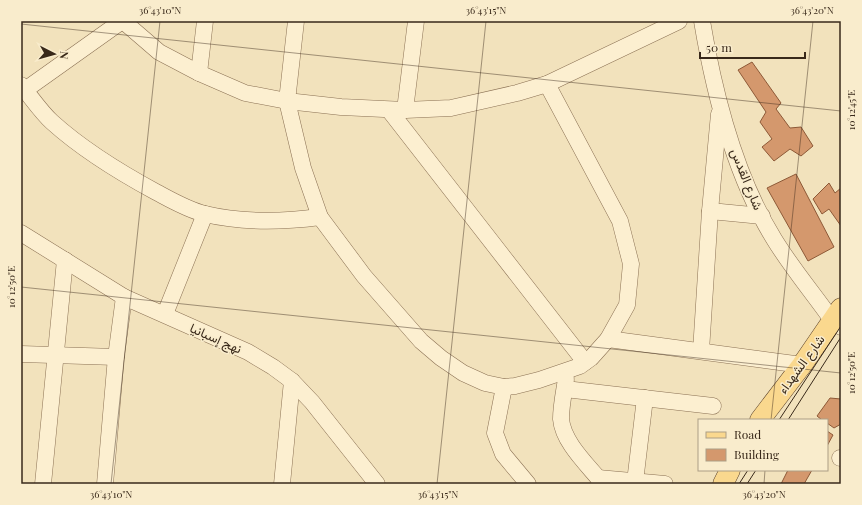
<svg xmlns="http://www.w3.org/2000/svg" width="862" height="505" font-family="'Playfair Display',Vazirmatn,serif">
<style>
.building{fill:#d4986d;stroke:#8d5937}
.lines{fill:none;stroke-linecap:round;stroke-linejoin:round}
.minor-casing{stroke:#8b7154;stroke-width:17}
.major-casing{stroke:#583f29;stroke-width:21}
.minor{stroke:#fcefd0;stroke-width:16}
.major{stroke:#fad88e;stroke-width:20}
.tram{stroke:#39291a;stroke-width:1}
.ticks{fill:none;stroke:#39291a;stroke-width:1;stroke-opacity:0.45}
.labels{text-anchor:middle;stroke-width:3;stroke-linejoin:round;paint-order:stroke}
.street-label{font-size:13px;fill:#39291a;stroke:#f9eccc}
.neatline{fill:none;stroke:#39291a;stroke-width:1.5}
.ticks-label{font-size:10px;text-anchor:middle;fill:#39291a}
</style>
<rect width="100%" height="100%" fill="#f2e2bc"/>
<g class="building">
<polygon points="752,62 781,103 776,109 790,128 801,127 813,146 801,156 790,149 774,161 762,147 772,139 760,122 766,112 738,70"/>
<polygon points="796,174 834,247 808,261 767,188"/>
<polygon points="829,183 835,193 841,188 841,226 829,209 822,214 813,199"/>
<polygon points="830,398 841,399 841,424 834,428 827,423 827,420 822,420 817,416"/>
<polygon points="827,431 833,435 827,446"/>
<polygon points="788,470 812,470 804,484 781,484"/>
</g>
<g class="lines">
<defs>
<g id="minor">
<polyline points="123,21 159,52 199,73 245,93 287,101 341,107 405,110 451,108 517,93 547,84 679,21"/>
<polyline points="296,21 287,101 303,168 320,217 364,276 421,341 441,358 463,373 485,383 504,387 515,386 539,380 580,366 591,358 608,339 627,305 631,264 620,221 547,84"/>
<path d="M702 21C714 93 735 176 774 239 791 267 813 293 832 320L841 327"/>
<polyline points="199,73 205,21"/>
<path d="M21 85C31 97 41 112 52 122 83 150 119 172 156 192 171 200 188 210 205 214 243 223 282 222 320 217"/>
<polyline points="25,90 122,21"/>
<polyline points="389,110 585,362"/>
<polyline points="405,110 416,21"/>
<polyline points="710,211 762,216"/>
<polyline points="21,233 124,297 248,352 273,367 292,381 312,402 377,484"/>
<polyline points="165,314 205,214"/>
<polyline points="608,339 802,365"/>
<polyline points="701,351 710,211 719,114"/>
<polyline points="21,354 116,357"/>
<path d="M566 379C564 392 561 406 561 419 563 443 589 466 603 484"/>
<polyline points="504,387 495,433 503,454 528,484"/>
<polyline points="565,389 713,406"/>
<polyline points="840,458 841,458"/>
<polyline points="598,478 665,484"/>
<polyline points="635,482 645,398"/>
<polyline points="43,484 65,260"/>
<polyline points="105,484 116,357 124,297"/>
<polyline points="282,484 292,381"/>
</g>
<g id="major">
<polyline points="760,420 802,365 841,308"/>
<polyline points="723,484 730,470"/>
</g>
</defs>
<use href="#minor" class="minor-casing"/>
<use href="#major" class="major-casing"/>
<use href="#minor" class="minor"/>
<use href="#major" class="major"/>
<g class="tram">
<polyline points="779,420 841,326"/>
<polyline points="788,420 841,337"/>
<polyline points="739,484 748,470"/>
<polyline points="747,484 756,470"/>
</g>
</g>
<path class="ticks" d="M21 24 841 111M21 287 841 373M771 420 813 21M111 484 160 21M437 484 486 21M764 484 765 470"/>
<g class="labels">
<g class="street-label">
<text transform="translate(747 179) rotate(68)" y="5">شارع القدس</text>
<text transform="translate(216 338) rotate(24)" y="5">نهج إسبانيا</text>
<text transform="translate(801 364) rotate(-54)" y="5">شارع الشهداء</text>
</g>
</g>
<rect width="862" height="505" fill="none" stroke="#f9eccc" stroke-width="44"/>
<rect x="698" y="419" width="130" height="52" fill="#f9eccc" stroke="#ac9e85"/>
<rect x="706" y="432" width="20" height="6" fill="#fad88e" stroke="#ac9e85"/>
<text x="734" y="439" font-size="12" fill="#39291a">Road</text>
<rect x="706" y="449" width="20" height="12" fill="#d4986d" stroke="#ac9e85"/>
<text x="734" y="459" font-size="12" fill="#39291a">Building</text>
<g transform="translate(54 54) rotate(96)" stroke="#f9eccc" stroke-width="3" paint-order="stroke">
<path d="M0-3L7 15L0 10L-7 15Z" fill="#39291a"/>
<text y="-6" font-size="11" font-weight="bold" text-anchor="middle" fill="#39291a">N</text>
</g>
<path d="M700 52v6h105v-6" fill="none" stroke="#39291a" stroke-width="2"/>
<text x="706" y="52" font-size="12" fill="#39291a" stroke="#f9eccc" stroke-width="3" paint-order="stroke">50 m</text>
<rect x="22" y="22" width="818" height="461" class="neatline"/>
<g class="ticks-label">
<text x="160" y="14">36°43'10"N</text>
<text x="486" y="14">36°43'15"N</text>
<text x="812" y="14">36°43'20"N</text>
<text transform="translate(851 110) rotate(-90)" y="4">10°12'45"E</text>
<text transform="translate(11 287) rotate(-90)" y="4">10°12'50"E</text>
<text transform="translate(851 373) rotate(-90)" y="4">10°12'50"E</text>
<text x="111" y="498">36°43'10"N</text>
<text x="438" y="498">36°43'15"N</text>
<text x="764" y="498">36°43'20"N</text>
</g>
</svg>
